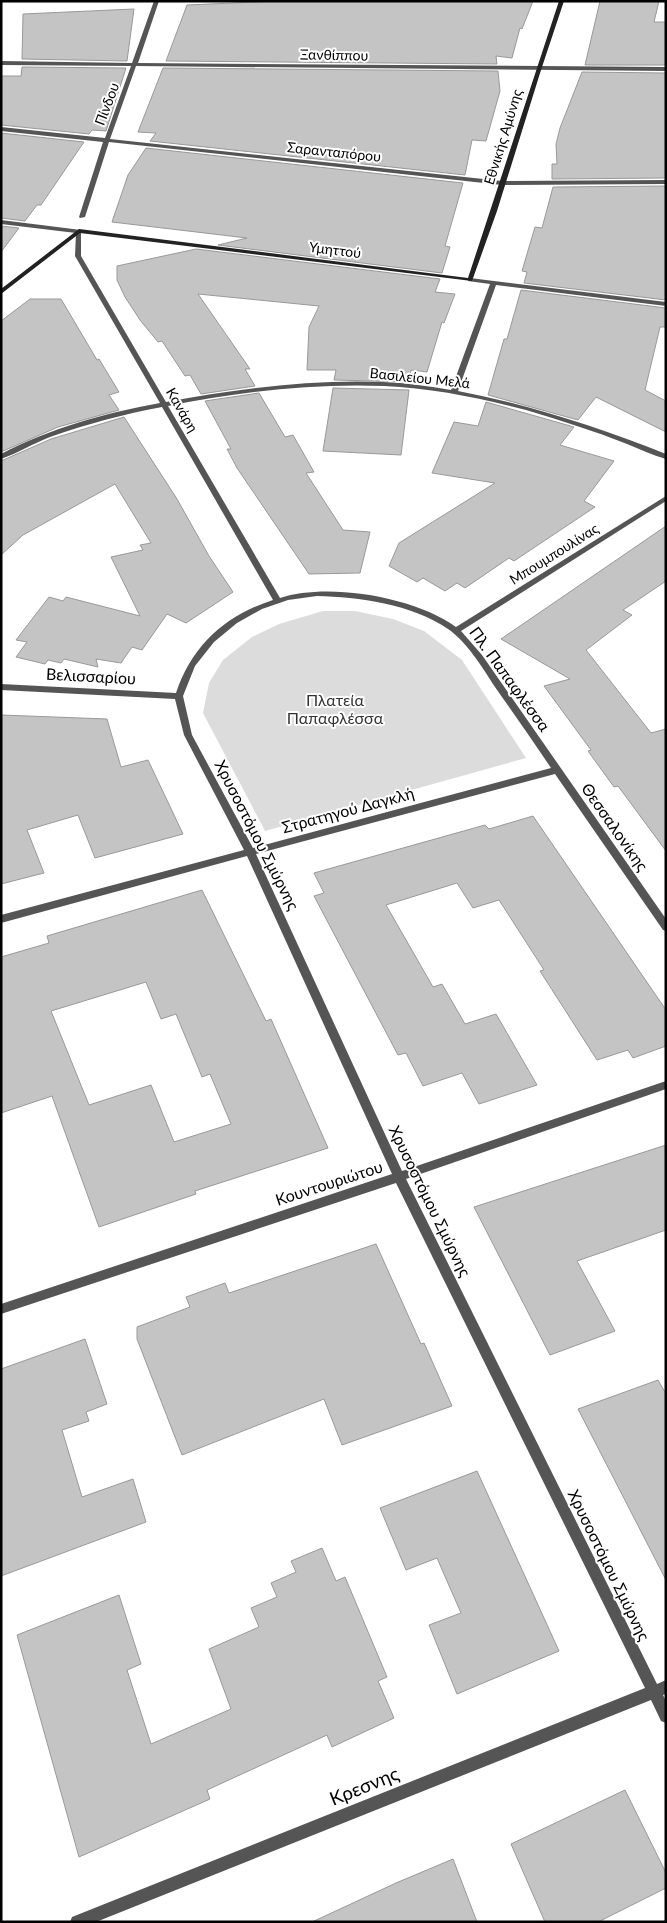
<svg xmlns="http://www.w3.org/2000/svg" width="667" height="1923" font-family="Lato,sans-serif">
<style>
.green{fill:#dcdcdc}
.building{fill:#c4c4c4;stroke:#999;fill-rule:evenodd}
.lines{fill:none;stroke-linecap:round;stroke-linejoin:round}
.street{fill:#555;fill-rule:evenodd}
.secondary{fill:#222;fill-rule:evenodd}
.labels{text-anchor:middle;stroke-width:4;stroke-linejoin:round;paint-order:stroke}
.far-street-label{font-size:14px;fill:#000;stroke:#fff}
.street-label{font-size:16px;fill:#000;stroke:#fff}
.park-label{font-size:16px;fill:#333;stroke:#fff}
.near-street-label{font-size:19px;fill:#000;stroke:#fff}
</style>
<rect width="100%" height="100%" fill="#fff"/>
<polygon class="green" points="323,611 355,611 393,619 424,631 462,660 526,758 265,831 203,713 209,683 223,660 252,637 279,624"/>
<g class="building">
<polygon points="278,1 533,1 522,29 520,28 512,58 496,56 497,64 166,61 187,5"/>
<polygon points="600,1 659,1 654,22 666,22 666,65 585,65"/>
<polygon points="134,9 127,61 22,59 23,14"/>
<polygon points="22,67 126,68 106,131 92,130 89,134 1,125 1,76 21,76"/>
<polygon points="163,68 498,71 500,91 486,141 472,140 465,175 150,141 156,133 138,132"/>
<polygon points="582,72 666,73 666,178 552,179 552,164 557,164 556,144 560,128"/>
<polygon points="1,133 84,142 41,205 37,205 25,221 1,218"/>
<polygon points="146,148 463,183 445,246 450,247 442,273 218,245 247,238 112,222 128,175"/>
<polygon points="666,186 666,300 524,283 527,272 522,271 535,227 542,228 553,187"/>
<polygon points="1,226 19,228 1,252"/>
<polygon points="196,249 440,279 435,292 455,294 444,323 442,322 427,372 411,370 409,382 334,380 336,370 307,370 309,327 319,306 198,294 250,369 245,369 255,386 201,394 190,375 185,376 162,341 158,342 140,320 125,297 117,280 117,266"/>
<polygon points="521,290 666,308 666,327 660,327 645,390 666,401 666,432 596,397 578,420 488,395 504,339 507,339"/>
<polygon points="30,299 61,299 97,360 99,359 119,392 109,395 119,410 58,427 1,452 1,321"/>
<polygon points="333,388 409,390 401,455 323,451"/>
<polygon points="259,393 285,437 293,435 314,472 306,473 343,530 370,532 360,573 309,574 237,468 227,449 231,449 205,401"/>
<polygon points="486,402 574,427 560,445 614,461 584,501 595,507 514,561 509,558 465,588 457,583 445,591 423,578 417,582 389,566 399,543 495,483 432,473 454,422 478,426"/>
<polygon points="124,417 177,499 209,556 233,592 186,623 167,614 142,650 132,647 121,663 96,659 98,667 64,659 61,663 48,660 45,664 16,657 27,642 16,640 49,597 63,601 66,597 140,616 111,557 143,550 140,545 151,543 115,484 23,535 1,555 1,461 51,439"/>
<polygon points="666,526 666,581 623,610 632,615 586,650 651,733 666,729 666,851 618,786 614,787 588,751 591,750 544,686 570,679 501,639"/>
<polygon points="1,715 107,719 121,767 148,760 183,834 95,858 78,815 27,830 44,873 1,884"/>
<polygon points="533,816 666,1010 666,1046 633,1058 628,1050 597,1060 540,971 544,970 499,900 473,908 457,883 386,905 433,987 442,984 465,1024 496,1014 537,1085 479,1104 462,1073 423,1086 406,1053 398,1055 314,896 324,893 314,873 485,825 489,829"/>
<path d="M202 890 266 1021 271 1019 328 1148 195 1191 196 1194 99 1227 52 1096 1 1113V957L49 943 47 936ZM146 982 161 1019 176 1014 202 1077 210 1074 231 1124 174 1142 151 1085 89 1105 51 1011Z"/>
<polygon points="666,1145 666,1230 577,1261 615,1331 550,1355 474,1207"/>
<polygon points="376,1244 421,1344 424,1343 452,1406 342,1445 324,1399 182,1455 137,1339 137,1327 190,1307 186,1297 225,1283 229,1293"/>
<polygon points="85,1339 107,1404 86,1412 89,1421 62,1430 82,1497 133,1479 146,1522 1,1576 1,1369"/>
<polygon points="658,1380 666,1394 666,1580 578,1409"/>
<polygon points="477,1471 559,1651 457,1694 429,1625 461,1613 437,1558 406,1570 380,1508"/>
<polygon points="322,1548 336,1581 345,1577 387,1677 378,1681 394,1718 332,1747 327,1735 207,1790 210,1799 79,1857 17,1635 119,1595 141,1664 127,1670 151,1744 231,1709 209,1649 259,1627 251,1608 277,1597 271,1583 296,1572 291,1561"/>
<polygon points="625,1790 666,1873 666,1888 598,1922 545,1922 511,1844"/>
<polygon points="453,1859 477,1922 312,1922 396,1883"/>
</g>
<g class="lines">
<g class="street">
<polygon points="154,1 159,1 138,63 666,67 666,71 136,66 110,139 502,181 666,180 666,184 502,185 109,142 85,217 80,218 79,217 103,142 1,131 1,127 105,138 131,66 1,65 1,61 132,63"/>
<path d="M1 220 81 230V256L166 402C237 389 311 379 383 382 406 383 429 386 451 390L490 284 468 281V279L470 278 666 302V306L496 285 458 391C530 405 598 427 666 454V459C652 455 640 449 627 444 594 431 560 420 526 410 480 398 432 388 384 386 313 383 238 392 168 406L280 598C328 582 415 597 456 627L666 496V501L461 631 482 655 666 919V931L663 930 555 774 256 854 402 1171 666 1081V1089L406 1179 657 1684 666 1680V1694L663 1695 666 1701V1723L661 1721 651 1700 96 1922H70L72 1917 77 1915 645 1688 396 1183 1 1314V1304L392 1174 247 856 1 923V915L244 850 184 735 175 699 1 690V684L176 693C192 645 226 615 273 600L162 407C124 414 87 424 50 437 34 443 18 453 1 459V454C51 428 105 413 160 403L75 256 76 233 1 224ZM317 596C358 597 412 604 448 629 467 642 482 667 495 687 514 714 533 741 551 768L253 848 192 735 183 696 195 666 214 642 237 623 262 609 288 600Z"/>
</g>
<polygon class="secondary" points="559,1 564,1 541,70 497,211 472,281 80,233 1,294 1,289 79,229 468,278"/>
</g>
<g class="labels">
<g class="far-street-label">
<text transform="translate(334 55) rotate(1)" y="5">Ξανθίππου</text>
<text transform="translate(107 104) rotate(-69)" y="5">Πίνδου</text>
<text transform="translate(503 137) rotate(-73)" y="5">Εθνικής Αμύνης</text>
<text transform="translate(334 152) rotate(6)" y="5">Σαρανταπόρου</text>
<text transform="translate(335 250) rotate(7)" y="5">Υμηττού</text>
<text transform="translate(420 378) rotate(6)" y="5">Βασιλείου Μελά</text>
<text transform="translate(182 410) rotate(60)" y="5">Κανάρη</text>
<text transform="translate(554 554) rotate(-32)" y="5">Μπουμπουλίνας</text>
</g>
<g class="street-label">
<text transform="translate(91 676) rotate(3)" y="6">Βελισσαρίου</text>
<text transform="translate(510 679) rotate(54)" y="6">Πλ. Παπαφλέσσα</text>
<text transform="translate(348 810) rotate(-15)" y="6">Στρατηγού Δαγκλή</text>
<text transform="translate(615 827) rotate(55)" y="6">Θεσσαλονίκης</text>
<text transform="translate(257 835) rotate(63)" y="6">Χρυσοστόμου Σμύρνης</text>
<text transform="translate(329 1183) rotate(-18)" y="6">Κουντουριώτου</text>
<text transform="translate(430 1201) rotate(64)" y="6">Χρυσοστόμου Σμύρνης</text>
<text transform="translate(609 1565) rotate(64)" y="6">Χρυσοστόμου Σμύρνης</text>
</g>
<g class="park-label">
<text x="335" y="706">Πλατεία<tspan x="335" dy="18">Παπαφλέσσα</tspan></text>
</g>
<g class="near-street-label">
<text transform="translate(364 1786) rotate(-22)" y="7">Κρεσνης</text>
</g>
</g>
<rect width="667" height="1923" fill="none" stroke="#000000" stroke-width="5"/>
</svg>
